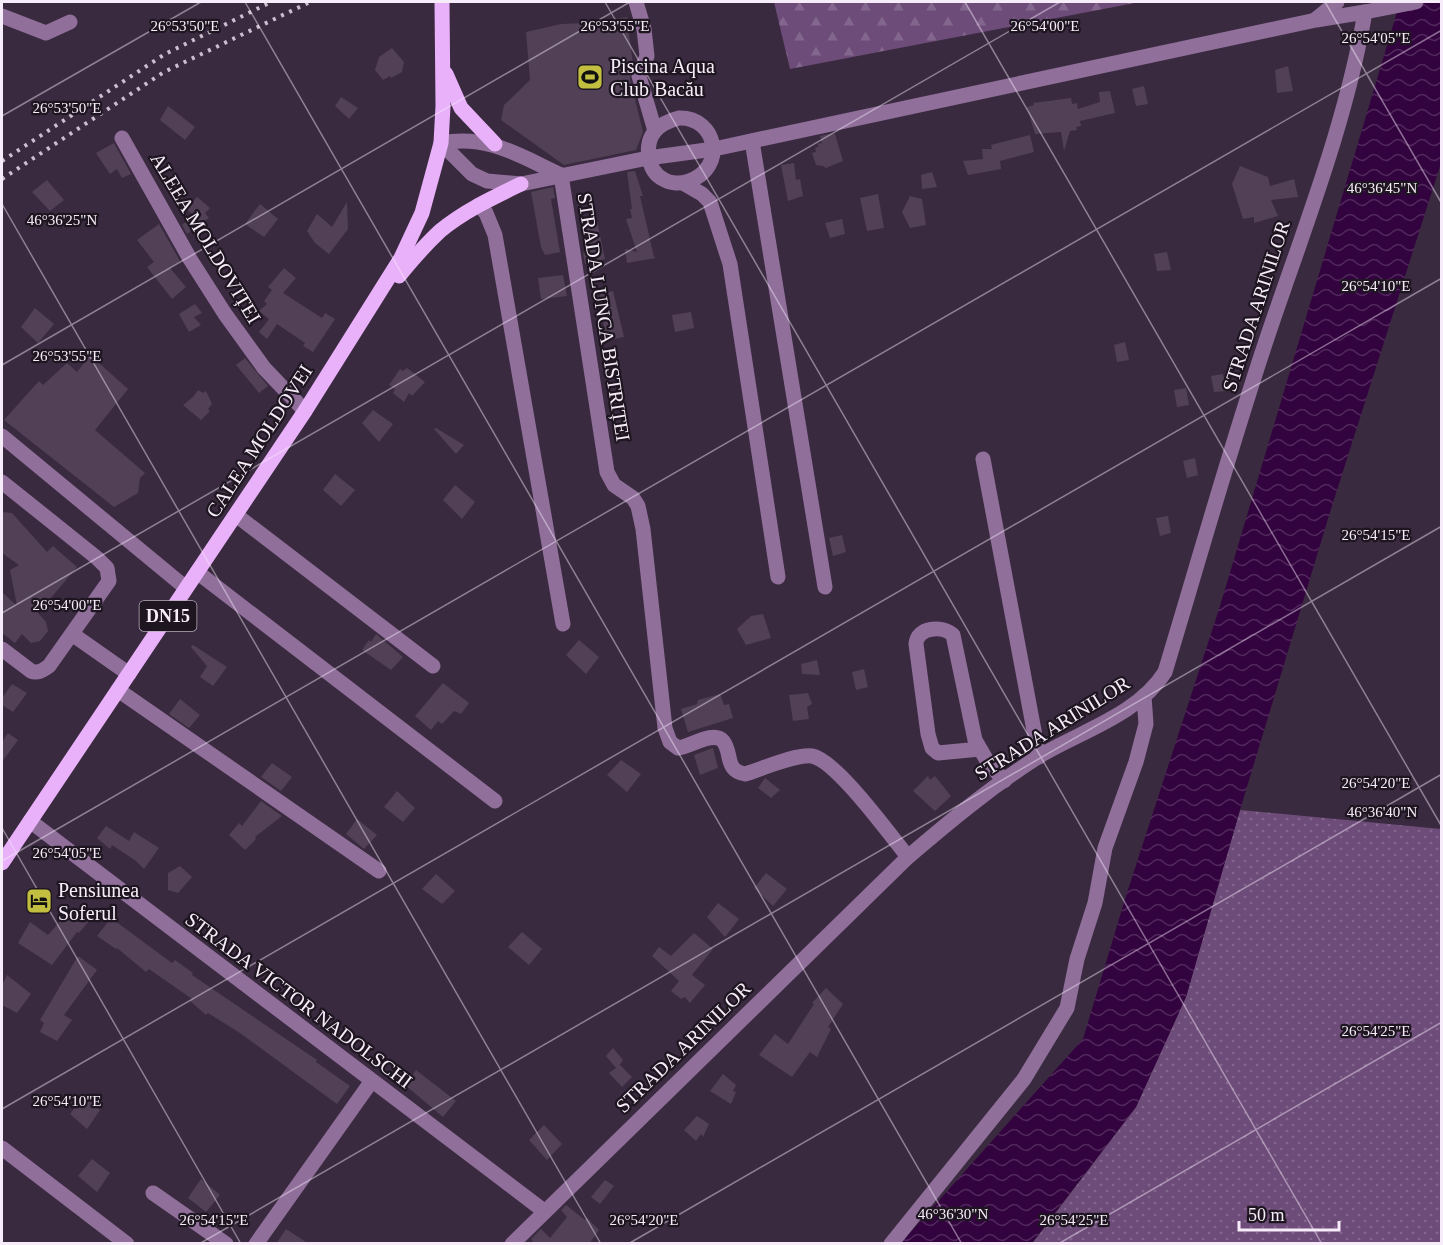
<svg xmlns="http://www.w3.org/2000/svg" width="1443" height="1245" font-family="Georgia,serif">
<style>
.grass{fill:url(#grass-dots)}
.forest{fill:url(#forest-firs)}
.water{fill:url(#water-waves)}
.building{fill:#514056}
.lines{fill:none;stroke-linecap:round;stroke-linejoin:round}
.minor{stroke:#906f9b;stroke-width:15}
.major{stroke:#e9b1fa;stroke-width:15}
.rail{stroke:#ccc0d0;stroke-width:4;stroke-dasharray:3 6;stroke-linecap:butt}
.ticks{fill:none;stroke:#f7ecfa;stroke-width:1.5;stroke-opacity:0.45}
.labels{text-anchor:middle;stroke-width:4.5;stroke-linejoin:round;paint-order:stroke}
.shield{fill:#1d1620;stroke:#b6acb9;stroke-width:1.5}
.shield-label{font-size:18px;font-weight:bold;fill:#f7ecfa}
.poi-label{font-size:20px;fill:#f7ecfa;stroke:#1d1620;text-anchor:start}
.street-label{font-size:20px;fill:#f7ecfa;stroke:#1d1620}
.ticks-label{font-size:15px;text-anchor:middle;fill:#f7ecfa;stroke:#1d1620;stroke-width:4.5;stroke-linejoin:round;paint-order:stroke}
</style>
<defs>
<pattern id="grass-dots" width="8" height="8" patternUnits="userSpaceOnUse" patternTransform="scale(1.5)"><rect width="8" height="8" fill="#6e4c79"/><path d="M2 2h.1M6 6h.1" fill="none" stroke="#83668d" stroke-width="1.8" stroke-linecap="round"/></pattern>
<pattern id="forest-firs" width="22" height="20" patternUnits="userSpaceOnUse" patternTransform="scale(1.5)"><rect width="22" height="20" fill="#6e4c79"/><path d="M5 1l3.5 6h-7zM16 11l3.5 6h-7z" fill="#83668d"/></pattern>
<pattern id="water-waves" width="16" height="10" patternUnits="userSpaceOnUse" patternTransform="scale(1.5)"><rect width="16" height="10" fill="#33033f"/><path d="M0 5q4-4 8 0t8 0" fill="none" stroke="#51285c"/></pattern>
</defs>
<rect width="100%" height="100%" fill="#3a2a3f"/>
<polygon class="grass" points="1240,810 1441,829 1441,1243 1032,1244 1136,1107 1186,997"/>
<polygon class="forest" points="774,2 1140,2 790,69"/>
<polygon class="water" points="1400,2 1441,2 1441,163 1331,509 1240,810 1186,997 1136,1107 1032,1243 900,1244 1083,1039 1125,899 1220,606"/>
<g class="building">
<polygon points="627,17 633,65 630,79 643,132 636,150 564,165 501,120 504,105 530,80 526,32 561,24 587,23"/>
<polygon points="392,48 404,62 402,72 391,78 390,76 383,80 375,70 379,57"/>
<polygon points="1288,66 1293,91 1277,93 1275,70"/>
<polygon points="1144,86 1148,104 1136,106 1132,89"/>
<polygon points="1110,91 1115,113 1080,121 1081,126 1076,127 1077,130 1070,131 1064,151 1061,132 1035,134 1027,107 1034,105 1033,103 1071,98 1072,104 1077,103 1078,109 1100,102 1099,92"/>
<polygon points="341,97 358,108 349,119 335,106"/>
<polygon points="168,106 195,127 185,140 160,120"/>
<polygon points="829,134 835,134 843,161 826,168 823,166 816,165 812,153 816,152 815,148 819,146 817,144 822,143 820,136"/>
<polygon points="1030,135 1034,152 1000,161 1001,169 968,175 963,161 983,159 982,149 992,149 991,145"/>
<polygon points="114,143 131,174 122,178 117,169 110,174 96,153"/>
<polygon points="794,163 796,180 800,179 803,196 788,201 781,165"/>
<polygon points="1240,166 1268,177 1270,186 1294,179 1298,197 1271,200 1278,216 1254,223 1254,217 1243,219 1232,184"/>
<polygon points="635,171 643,196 640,196 654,257 656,258 627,263 625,249 637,252 626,219 632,218 630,209 632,209 627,172"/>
<polygon points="932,172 937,187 922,189 921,175"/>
<polygon points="47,180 64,200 50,211 32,192"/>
<polygon points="553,187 555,198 551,199 560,252 545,255 541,247 531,192"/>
<polygon points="878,194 884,228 867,231 860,198"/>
<polygon points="910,196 922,199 926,225 910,228 902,212"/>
<polygon points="197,197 210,208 205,213 209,218 187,234 182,225 195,216 186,209"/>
<polygon points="347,202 348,229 329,254 315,243 307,231 317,214 332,227"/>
<polygon points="260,204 278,219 264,237 245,224"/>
<polygon points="842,219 845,234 830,238 825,223"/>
<polygon points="597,221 605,259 585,264 583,253 588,251 581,225"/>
<polygon points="159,224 180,261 170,268 186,287 172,299 147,267 154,262 137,240"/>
<polygon points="1167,252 1171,270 1157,271 1154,254"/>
<polygon points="284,268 296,278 283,293 322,318 325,313 335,319 313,352 303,346 305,343 277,324 267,339 259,332 269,319 259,311 267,304 264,301 272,290 268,287"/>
<polygon points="563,275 567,296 541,299 538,278"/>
<polygon points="613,291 624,337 605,341 604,330 605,330 601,313 600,294"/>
<polygon points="195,304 202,313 194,317 201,325 189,332 179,314"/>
<polygon points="35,308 54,324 38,343 21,327"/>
<polygon points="691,312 694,328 675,332 672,315"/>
<polygon points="1125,342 1129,360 1117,362 1114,345"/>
<polygon points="90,355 128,389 95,430 145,473 140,478 138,493 114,507 4,420 39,381 43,385 67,363 77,372"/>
<polygon points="245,358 268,386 259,393 236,365"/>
<polygon points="407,368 425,382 412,396 409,393 404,402 393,393 395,389 389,385 400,369 403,371"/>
<polygon points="1223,374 1227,391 1214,392 1211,376"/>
<polygon points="1186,388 1189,405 1177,407 1174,390"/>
<polygon points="198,390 203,393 206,391 212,404 208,409 210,411 201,420 183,405 193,397"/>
<polygon points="373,410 393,424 379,442 362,423"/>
<polygon points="436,428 464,445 456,454 434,429"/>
<polygon points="1195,458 1198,475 1187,478 1183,461"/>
<polygon points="335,474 355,490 341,506 323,490"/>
<polygon points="455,485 475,502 462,519 443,500"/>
<polygon points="2,512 12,513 47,552 53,546 77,567 38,613 46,622 48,631 40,641 31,643 22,634 15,643 2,633 2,592 17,606 10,570 19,565 2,553"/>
<polygon points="1168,516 1171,533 1160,536 1156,518"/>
<polygon points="842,535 846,552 833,556 829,538"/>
<polygon points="763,614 771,638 746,645 737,629 751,616"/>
<polygon points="376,634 403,657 391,670 362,650 369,640 371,642"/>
<polygon points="579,640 599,657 586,674 566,655"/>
<polygon points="193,645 227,667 213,686 200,677 207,666 191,647"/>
<polygon points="817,660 820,675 802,674 801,664"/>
<polygon points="864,669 868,687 856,690 852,672"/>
<polygon points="443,683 469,703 461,714 454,711 442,724 438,721 431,730 415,716"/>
<polygon points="12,684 27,693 13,712 2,705 2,698"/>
<polygon points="808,693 812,704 807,707 809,719 793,721 789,695"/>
<polygon points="720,694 724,705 729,704 733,718 688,732 681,709 697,704 698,700"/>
<polygon points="180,699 200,715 189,728 169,714"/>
<polygon points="8,733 18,740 2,762 2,742"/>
<polygon points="713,748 718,768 700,775 694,755"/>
<polygon points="621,760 641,774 627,792 607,775"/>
<polygon points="272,763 292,777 281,791 261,777"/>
<polygon points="928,776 930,780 935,776 951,796 935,811 913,791"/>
<polygon points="765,778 780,790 771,798 758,788"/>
<polygon points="397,791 415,808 403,822 384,807"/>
<polygon points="261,801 282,816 255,837 256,839 245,850 229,835 239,823 242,826"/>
<polygon points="357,819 377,835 364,849 346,834"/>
<polygon points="106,826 129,841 134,832 159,848 144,869 136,861 112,845 110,849 97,838"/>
<polygon points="180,866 192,877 178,893 168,890 168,873"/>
<polygon points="766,873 787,889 773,906 754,888"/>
<polygon points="436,874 455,891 442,904 422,889"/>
<polygon points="718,903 739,919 725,937 707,917"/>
<polygon points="72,908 89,921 79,933 77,932 52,965 18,943 30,922 48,935"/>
<polygon points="111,918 172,963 175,960 193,973 192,975 317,1060 316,1062 350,1086 337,1104 240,1033 208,1013 206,1015 190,1001 192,999 149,969 146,972 117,948 116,949 97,936"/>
<polygon points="522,932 542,949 529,965 508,947"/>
<polygon points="694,933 713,949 692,975 705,985 690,1003 685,997 681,999 671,991 679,981 652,956 659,947 671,956"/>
<polygon points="78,956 97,970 64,1015 72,1020 57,1041 40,1032 44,1023 40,1020"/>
<polygon points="7,975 31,994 17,1013 2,1005 2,985"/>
<polygon points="826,988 843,1004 828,1027 831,1029 817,1057 810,1052 792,1077 759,1055 775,1034 788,1044 814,1004 812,1003"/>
<polygon points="613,1048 623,1060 619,1066 620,1065 632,1077 622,1087 609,1073 616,1068 606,1056"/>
<polygon points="416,1070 456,1101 443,1117 405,1085"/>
<polygon points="723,1074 736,1085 733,1091 736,1092 731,1104 710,1091"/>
<polygon points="84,1095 100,1110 87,1129 70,1114"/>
<polygon points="697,1116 709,1124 703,1137 701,1134 696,1141 684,1130"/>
<polygon points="544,1125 562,1144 547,1160 529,1140"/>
<polygon points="92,1159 110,1173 97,1192 78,1176"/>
<polygon points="201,1179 220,1195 206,1212 188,1198"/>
<polygon points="605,1180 614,1186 600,1204 591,1197"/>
<polygon points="566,1205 585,1220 587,1218 599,1230 589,1244 535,1244 531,1239 541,1229 550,1238 567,1217 561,1210"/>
<polygon points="286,1229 309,1244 276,1244"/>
</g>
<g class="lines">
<g class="minor">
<polyline points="636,2 644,29 647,56 639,76 655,131"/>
<polyline points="2,16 46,33 70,22"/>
<polyline points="1316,19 1337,2"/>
<path d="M679 118C717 117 727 168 689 181 681 184 670 184 663 179 647 171 644 144 655 131 661 124 671 120 679 118Z"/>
<polyline points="122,138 190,259 225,314 264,368 305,411"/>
<polyline points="752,141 825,587"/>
<polyline points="441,143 472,174 487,181 521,184 648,158 714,149 1316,20 1365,12 1416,2"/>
<path d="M441 143C488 134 520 156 561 175"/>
<path d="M561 175 607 472 614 485 633 498 638 506 643 529 665 728 670 742 678 748C690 747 713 730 723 741 733 754 724 770 745 774 762 769 795 754 812 756 836 760 891 836 908 857"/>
<polyline points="683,183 702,194 710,202 730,264 778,577"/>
<polyline points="479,205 486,213 495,235 563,624"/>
<polyline points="2,436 186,588"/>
<polyline points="983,459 1039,757"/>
<path d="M2 482 97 558 107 568 109 581 49 666C43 670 38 674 31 671L2 649"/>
<polyline points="236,515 433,666"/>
<polyline points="197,572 495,801"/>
<polyline points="72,634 129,674"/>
<polyline points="118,690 379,871"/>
<path d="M980 749 938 753 932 748 928 734 916 644C917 627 942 625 953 635L975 740 986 759 1004 781"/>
<polyline points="30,821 544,1211"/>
<polyline points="2,1148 127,1244"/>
<polyline points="153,1193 226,1244"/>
<polyline points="256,1244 371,1082"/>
<path d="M512 1244 908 857C950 821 991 787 1038 757 1081 731 1138 715 1165 672 1199 560 1230 448 1267 338 1303 231 1346 124 1365 12"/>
<polyline points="891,1244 1024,1079 1067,1008 1077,959 1095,903 1105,848 1136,762 1146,724 1144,696"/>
</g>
<g class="major">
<polyline points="446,74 461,108 495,144"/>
<path d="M399 276C412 260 425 245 440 231 464 211 494 197 521 184"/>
<polyline points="2,863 305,411 401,258 422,213 441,143 443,106 442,2"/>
</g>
<g class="rail">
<polyline points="2,161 165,54 271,2"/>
<polyline points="2,179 164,72 310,2"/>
</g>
</g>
<path class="ticks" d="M245 2 962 1244M605 2 1322 1244M965 2 1442 827M1325 2 1442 204M2 116 201 2M2 204 601 1244M2 365 630 2M2 613 1060 2M2 828 241 1244M2 861 1442 30M2 1109 1442 278M199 1244 1442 526M628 1244 1442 774M1058 1244 1442 1022"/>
<defs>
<symbol id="stadium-square" viewBox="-11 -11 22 22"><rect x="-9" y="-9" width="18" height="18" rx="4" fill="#c1be40" stroke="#1d1620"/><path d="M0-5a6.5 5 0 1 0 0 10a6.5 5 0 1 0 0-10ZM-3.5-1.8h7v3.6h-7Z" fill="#111"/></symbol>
<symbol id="hotel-square" viewBox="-11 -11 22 22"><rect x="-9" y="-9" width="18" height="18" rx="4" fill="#c1be40" stroke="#1d1620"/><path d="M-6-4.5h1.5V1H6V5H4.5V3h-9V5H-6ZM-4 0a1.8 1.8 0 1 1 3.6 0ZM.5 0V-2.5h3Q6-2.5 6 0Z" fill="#111"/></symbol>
</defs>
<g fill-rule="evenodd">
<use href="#stadium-square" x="575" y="62" width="30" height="30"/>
<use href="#hotel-square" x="24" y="886" width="30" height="30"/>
</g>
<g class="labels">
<rect class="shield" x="139.5" y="601" width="57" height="30" rx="4.5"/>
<g class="shield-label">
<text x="168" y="622">DN15</text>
</g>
<g class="poi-label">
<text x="610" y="73">Piscina Aqua<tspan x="610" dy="23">Club Bacău</tspan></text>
<text x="58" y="897">Pensiunea<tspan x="58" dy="23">Soferul</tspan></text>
</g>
<g class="street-label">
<text transform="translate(206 238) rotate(59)" y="7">ALEEA MOLDOVIȚEI</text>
<text transform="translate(1256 306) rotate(-72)" y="7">STRADA ARINILOR</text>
<text transform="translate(604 317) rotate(81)" y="7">STRADA LUNCA BISTRIȚEI</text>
<text transform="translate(259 441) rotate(-57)" y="7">CALEA MOLDOVEI</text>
<text transform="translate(1052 728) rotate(-32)" y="7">STRADA ARINILOR</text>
<text transform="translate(299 1000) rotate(37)" y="7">STRADA VICTOR NADOLSCHI</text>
<text transform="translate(683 1047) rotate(-44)" y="7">STRADA ARINILOR</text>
</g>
</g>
<g class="ticks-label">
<text x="185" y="31">26°53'50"E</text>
<text x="615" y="31">26°53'55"E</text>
<text x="1045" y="31">26°54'00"E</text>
<text x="1376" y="43">26°54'05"E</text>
<text x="67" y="113">26°53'50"E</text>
<text x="1382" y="193">46°36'45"N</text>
<text x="62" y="225">46°36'25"N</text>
<text x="1376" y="291">26°54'10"E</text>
<text x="67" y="361">26°53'55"E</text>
<text x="1376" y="540">26°54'15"E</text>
<text x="67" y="610">26°54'00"E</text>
<text x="1376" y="788">26°54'20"E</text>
<text x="1382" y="817">46°36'40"N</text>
<text x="67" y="858">26°54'05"E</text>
<text x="1376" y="1036">26°54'25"E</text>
<text x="67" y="1106">26°54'10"E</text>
<text x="953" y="1219">46°36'30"N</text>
<text x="214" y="1225">26°54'15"E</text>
<text x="644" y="1225">26°54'20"E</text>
<text x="1074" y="1225">26°54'25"E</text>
</g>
<rect width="1443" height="1245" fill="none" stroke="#f7ecfa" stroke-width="6"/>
<path d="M1239 1221v9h100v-9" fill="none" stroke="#f7ecfa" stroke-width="3"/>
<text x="1248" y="1221" font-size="18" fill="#f7ecfa" stroke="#1d1620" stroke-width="4.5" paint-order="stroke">50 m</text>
</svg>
